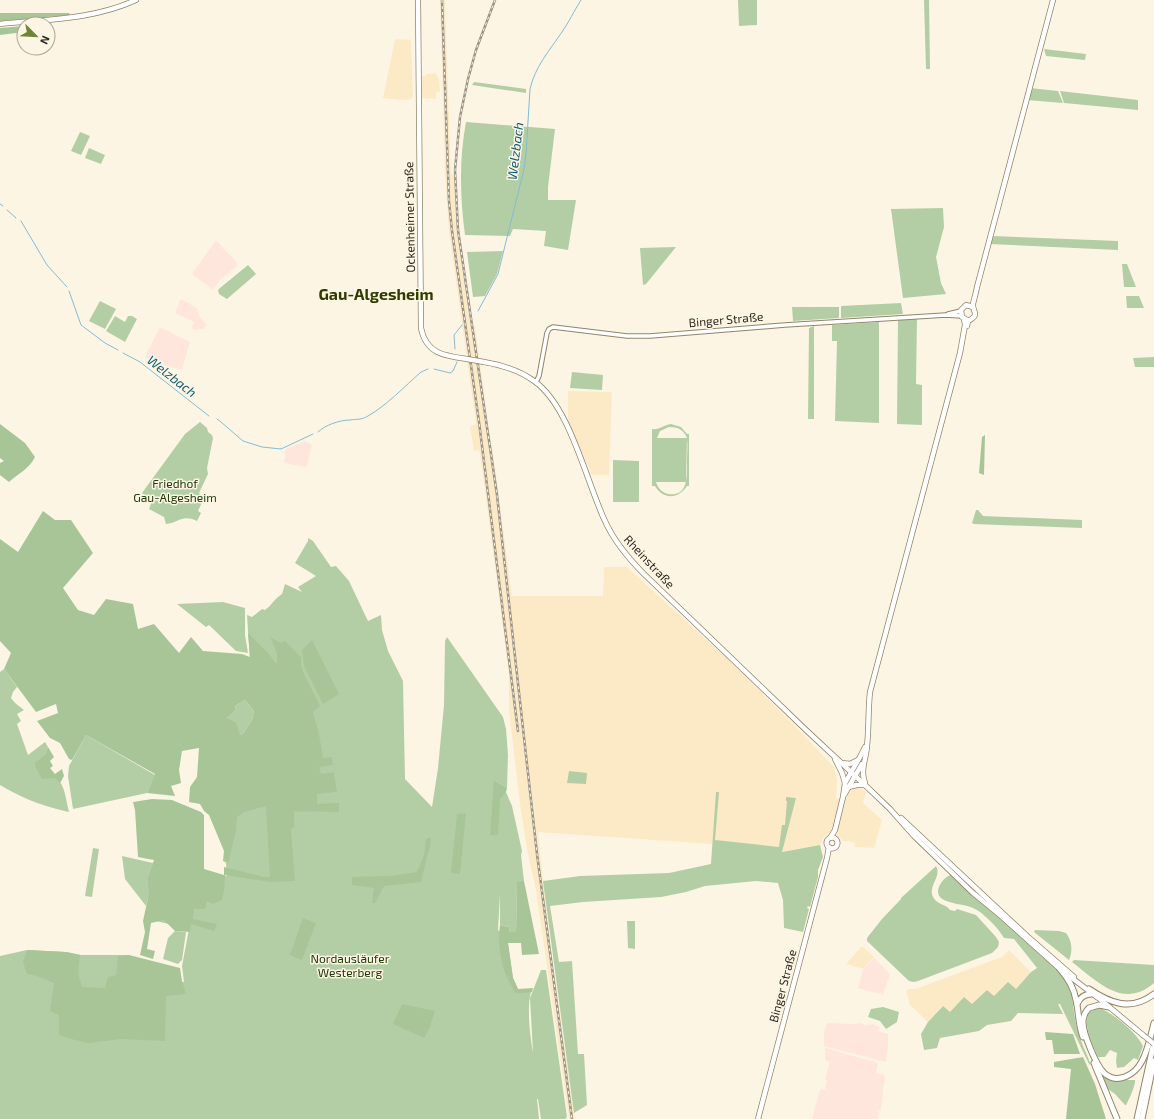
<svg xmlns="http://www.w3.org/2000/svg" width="1154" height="1119" font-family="'Exo 2',sans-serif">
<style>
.built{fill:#fceac7}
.education{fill:#ffe6dd}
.green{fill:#b3cea4;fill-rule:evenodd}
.forest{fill:#a8c597;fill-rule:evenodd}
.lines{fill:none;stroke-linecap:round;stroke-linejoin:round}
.stream{stroke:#83bcd6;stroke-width:1}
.minor-casing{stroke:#91846a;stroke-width:5.5}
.major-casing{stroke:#91846a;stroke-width:6}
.highway-casing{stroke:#91846a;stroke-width:7}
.minor{stroke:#fff;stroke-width:3.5}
.major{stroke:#fff;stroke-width:4.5}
.highway{stroke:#fff;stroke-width:5}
.rail-casing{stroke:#9a9386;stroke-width:2.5}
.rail{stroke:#fdf5e4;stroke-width:1;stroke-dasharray:3;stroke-linecap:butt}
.major-bridge-casing{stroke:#91846a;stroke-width:6;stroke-linecap:butt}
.major-bridge{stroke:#fff;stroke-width:4.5}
.labels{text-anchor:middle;stroke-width:3;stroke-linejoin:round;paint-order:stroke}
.street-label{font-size:12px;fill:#2d281e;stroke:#fdf5e4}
.park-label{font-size:12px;fill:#203b0b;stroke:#fdf5e4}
.water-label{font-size:13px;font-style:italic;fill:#105a75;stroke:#fdf5e4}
.district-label{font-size:16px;font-weight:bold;fill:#2f3c01;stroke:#fdf5e4}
</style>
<rect width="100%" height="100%" fill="#fdf5e4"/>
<g class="built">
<polygon points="440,0 445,0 451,174 456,174 456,199 458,225 473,325 475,327 491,445 492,445 512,596 603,596 604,567 627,567 731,662 789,720 834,767 837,779 836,798 846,799 849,792 853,788 855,787 862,789 866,792 863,803 882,820 874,848 854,847 855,842 843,841 837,835 838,829 832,827 831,831 824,837 820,845 711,864 712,844 538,832 543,881 553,963 575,1119 569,1119 536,890 527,850 520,804 509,711 509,675 497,581 481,461 479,450 474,451 470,426 476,424 449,231 445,174"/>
<polygon points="395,39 411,40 413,97 411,99 402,100 383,98"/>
<polygon points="436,73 439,80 440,92 436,92 436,99 422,98 422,76 426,76 426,74"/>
<polygon points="568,391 612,392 609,475 592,475 568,420"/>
<polygon points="861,947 863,947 874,957 863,969 846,964"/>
<polygon points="1009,950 1031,972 1016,989 994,996 987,990 972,1005 950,1012 942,1006 928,1022 910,1005 906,991 908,989 915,989 1002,957"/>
</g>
<g class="education">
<polygon points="216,240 237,263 237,266 220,280 213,290 192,274"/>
<polygon points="181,299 197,308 200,317 207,325 203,329 193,330 192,326 194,322 175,313"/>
<polygon points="160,327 190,342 182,370 164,365 145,357"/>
<polygon points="304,441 312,444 307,467 284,463 286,449"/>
<polygon points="874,958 890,974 883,995 858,988 863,970"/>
<polygon points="827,1023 852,1024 860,1023 867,1026 868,1024 871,1025 872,1024 880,1027 878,1031 888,1034 888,1045 886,1062 824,1046 824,1032"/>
<polygon points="825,1048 878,1063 876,1073 885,1075 881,1110 879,1110 878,1119 812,1119 820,1089 825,1090 827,1080 825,1079 830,1062 825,1060"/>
</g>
<g class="green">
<polygon points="738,0 757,0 757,25 739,26"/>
<polygon points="924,0 929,0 930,69 926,69"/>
<polygon points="1044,49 1086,54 1085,60 1046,56"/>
<polygon points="474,82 526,89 526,93 472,85"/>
<polygon points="1030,88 1058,91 1063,103 1027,100"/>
<polygon points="1060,91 1138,100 1138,110 1064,103"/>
<path d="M466 122 555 129 548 187V200H576L568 250 544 246 546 231 513 229 510 236 465 235C460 198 459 159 466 122Z"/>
<polygon points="80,132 90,136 81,155 71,151"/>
<polygon points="89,148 105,155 101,164 85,158"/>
<polygon points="943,208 944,227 936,257 941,283 946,294 903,298 891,209"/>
<polygon points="992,236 1118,241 1118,250 989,244"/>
<polygon points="676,247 646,284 643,285 640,248"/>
<polygon points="503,251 497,274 485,296 473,297 467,252"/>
<polygon points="1122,264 1127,264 1136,287 1124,287"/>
<polygon points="248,265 256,274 227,299 219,294 218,290 220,288"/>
<polygon points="1126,296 1139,296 1144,308 1127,308"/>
<polygon points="100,301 116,309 105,329 89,321"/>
<polygon points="901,303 903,314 841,318 841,306"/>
<polygon points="792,307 839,307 839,318 793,321"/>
<polygon points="115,316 125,322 128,316 132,316 137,319 125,342 106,331"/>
<polygon points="917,319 916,384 922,385 922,425 897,424 898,320"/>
<polygon points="879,322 879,423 835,421 837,341 832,341 832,325"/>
<polygon points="814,326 814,419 808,419 809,328"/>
<polygon points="1154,357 1154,367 1135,367 1133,358"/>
<polygon points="572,372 603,375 602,390 570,388"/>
<path d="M200 422 207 428 208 432 212 435 213 438 207 468 208 474 199 493 204 498 198 511 201 513 197 521C182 514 179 523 166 524L164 517 149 509 152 501 142 493 185 434Z"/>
<path d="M671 424 681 427 687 434H689V486H687C679 499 663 500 655 486H652V429C660 430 663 425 671 424ZM669 427C678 427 684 430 687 438H657L660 431ZM687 439C688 446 687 454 687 461 687 474 689 497 669 494 662 493 658 488 656 482H686Z"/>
<polygon points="613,460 639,461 639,502 613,502"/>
<polygon points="976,510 978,510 983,516 1082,520 1082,528 974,524 972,523"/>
<path d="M308 538 313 541 331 567 336 566 349 581 368 621 381 615 382 630 388 651 403 681 405 779 432 807 438 768 444 705 445 641 447 637 503 717 506 729 508 755 507 788 494 780 505 793 506 792 512 806 522 851 521 855 524 881 517 888 516 932H510L509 927 500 925V894L498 930 510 943H508L513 978 518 989H532C526 1004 530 1036 533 1052L530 998 541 970H546L567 1117 565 1119H541L538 1099H537L539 1119H0V956L27 950 66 952 81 955H129L139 975 184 982 182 966 189 929 152 920 148 898 146 906 125 879 122 856 153 863 148 876 197 872 227 876 225 851 230 819 271 779 250 660 247 615 252 617 262 609 265 610C271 606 275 598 282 594L285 584 302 592 298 587 316 576 295 563 308 541Z"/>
<polygon points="223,602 245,608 245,635 248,653 236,651 209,625 206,627 177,604"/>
<path d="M4 669 17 687 13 692 11 698 15 703 24 710 17 714 21 721 17 724 28 755 45 742 48 747 45 754 34 765C41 769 51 772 57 778 65 786 66 800 69 812 40 805 26 800 0 785V672Z"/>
<polygon points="245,700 254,711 252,720 242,735 239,735 227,718 236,710 235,706"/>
<polygon points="86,735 155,775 147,793 73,809 68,776 69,766"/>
<polygon points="569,771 587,773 586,784 567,783"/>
<polygon points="716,792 719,792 715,840 779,847 782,825 785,825 787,801 786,801 786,797 796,798 782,852 820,845 823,857 818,870 818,877 810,907 808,906 807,908 809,909 803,932 784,928 783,900 778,883 756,881 705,886 686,892 661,897 583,902 550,906 559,962 572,961 578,1054 584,1054 587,1105 574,1113 543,881 580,876 669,873 711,864"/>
<polygon points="93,848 99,849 92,897 85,896"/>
<path d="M936 866C942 877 928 885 933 897 937 905 946 904 950 910L955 911 957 909 976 915 996 937 999 942 998 947 992 953 918 981 914 982 909 981 867 941V938L882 919 901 899V898Z"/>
<path d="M951 875 1056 969C1076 987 1071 1000 1076 1024 1079 1038 1086 1052 1091 1065L1089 1064 1060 1004H1058L1063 1014 1018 1013 1011 1021 987 1025 979 1031 940 1038 937 1048 924 1050 921 1034 928 1022 943 1006 950 1012 964 997 972 1004 987 990 994 996 1008 982 1016 989 1031 972 1037 968 1014 939 1004 938C999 929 983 912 973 908 965 904 946 904 940 897 934 890 943 877 951 875Z"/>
<polygon points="627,921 635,921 635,949 628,948"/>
<path d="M1035 930 1059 931 1066 933C1072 941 1073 951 1069 960L1034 932Z"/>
<polygon points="175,931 186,932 182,960 178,964 163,959 168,938"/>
<path d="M1074 960 1154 965V983C1123 1010 1097 981 1072 962Z"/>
<polygon points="883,1007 899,1012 897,1022 886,1029 880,1021 868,1017 871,1009"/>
<path d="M1100 1008C1115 1015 1136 1032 1143 1046L1138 1060 1134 1058 1124 1067 1117 1068 1116 1061 1117 1053 1110 1050 1105 1057H1098C1092 1043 1075 1011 1100 1008Z"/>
<path d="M1102 1073 1112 1080H1135C1136 1084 1129 1100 1126 1105H1125L1115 1094 1105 1087 1101 1075Z"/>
</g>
<g class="forest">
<polygon points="0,13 69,13 70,15 0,21"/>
<polygon points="24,26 24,32 0,35 0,28"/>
<path d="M0 424 25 443 35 457C29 469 19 473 9 482L0 475V463L4 461 0 458Z"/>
<polygon points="985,435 984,475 979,473 982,437"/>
<path d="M43 511 55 520H71L93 553 63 588 78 610 94 615 106 599 133 604 138 629 154 624 179 653 191 637 203 651 242 654 250 657 248 633 269 654 276 664C280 655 274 646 270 637L281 643 285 641 301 657V666L305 676 320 706 313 712 319 734 323 758 332 757 333 765 319 767 321 774 334 772 337 792 317 794V804L339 803V812L294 811V828L291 829 295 881 269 882 225 875 224 891 222 900 213 904 207 901 205 909H194L193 919 217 924 214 931 191 924 190 932 175 931 164 920 151 923 147 949 155 951 153 959 140 955 145 932 143 921 149 893 148 876 154 860 138 857 135 810 133 802 152 799 172 800 201 812 204 815V869L224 875V867L264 877H270L266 806 244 812 237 817 236 831 228 863 223 861 224 851 209 815 204 811 200 804 189 802 190 787 197 777 199 748 182 751 179 770 181 783 171 786 175 796 147 793 155 774 86 735 72 760 69 759 60 743 50 738 37 721 58 713 56 704 36 712 4 669 11 653 0 641V539L18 552ZM245 700 254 711 252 720 242 735H240L236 723 227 718 236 710 235 706Z"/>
<polygon points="312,640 339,694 323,704 304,666 302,650"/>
<polygon points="48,747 54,757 50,761 53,766 50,768 55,774 62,769 64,776 60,783 56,778 42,779 34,764 45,754"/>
<polygon points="494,780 507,788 506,792 500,799 498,835 490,835"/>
<polygon points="466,813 460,874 451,873 457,814"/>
<polygon points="431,837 430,848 428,853 421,882 384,886 375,903 372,903 374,888 352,885 352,877 390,876 417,872 424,855 426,839"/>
<path d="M524 881 539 954 522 955 521 943H508L513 978 518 989 533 988 532 992C527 992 520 994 516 993 513 991 513 988 511 985 501 969 497 944 500 925L509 927 510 932H516L517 882Z"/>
<polygon points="303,918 316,923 302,960 290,955"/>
<polygon points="27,950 66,952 80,955 78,973 82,987 105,988 108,977 116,975 118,956 129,955 180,968 182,981 186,994 166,996 165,1041 121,1039 89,1043 71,1039 59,1035 59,1015 50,1011 54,983 37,976 27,974 23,962"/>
<polygon points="402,1004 435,1011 429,1029 424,1038 393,1024"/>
<polygon points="1045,1032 1073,1034 1080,1054 1054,1054 1052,1040 1046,1040"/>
<polygon points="1083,1057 1095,1084 1106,1119 1066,1119 1071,1069 1054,1067 1054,1062"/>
</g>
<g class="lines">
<g class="stream">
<polyline points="0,204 3,206"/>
<polyline points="7,210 16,218"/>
<polyline points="21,221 47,265 67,287"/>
<polyline points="69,291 81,325 105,343 118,350"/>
<path d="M478 311 498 274 524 169 526 154 530 89C535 67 549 51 562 32 569 22 574 11 581 0"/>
<polyline points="455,349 454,335 462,325"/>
<polyline points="123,353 140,362 209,416"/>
<polyline points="434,369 450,373 453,371 457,362"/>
<polyline points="217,419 221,422 243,441 262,447 281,449 313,434"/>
<path d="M318 432C325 425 340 420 350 420 356 419 362 420 368 416 387 405 404 387 421 372L428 369"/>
</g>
<defs>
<g id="minor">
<polyline points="948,314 961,311"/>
<polyline points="536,382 539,376 547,333 549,329 553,327 627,336 650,336 785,325 946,315 961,316"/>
</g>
<g id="major">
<path d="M418 0 421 328C426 354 445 356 467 359"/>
<path d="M0 24C47 19 92 20 136 0"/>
<polyline points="967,320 962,317 961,310 966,305 973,307"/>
<path d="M967 326 968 321C981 314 972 312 973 304 974 299 976 293 977 287L1053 0"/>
<path d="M484 362C502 365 519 370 534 381 570 406 586 481 605 521 614 541 628 558 644 574L806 730 865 785 890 809 914 836 973 893 1000 915 1060 969 1097 997"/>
<polyline points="835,759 842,773 845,783"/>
<polyline points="842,763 850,764 858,760"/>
<path d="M865 783C860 770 866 760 867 746 869 728 868 710 870 692L960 353 965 325 964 319"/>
<polyline points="848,787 857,785 865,785"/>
<polyline points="844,795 862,764"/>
<polyline points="901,818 1027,936 1074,977"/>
<circle cx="832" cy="843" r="5.5"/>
<polyline points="830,838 835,830 843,797 845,783 860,757 865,747"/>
<polyline points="1096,996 1143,1035"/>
<polyline points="758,1119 827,858 829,847"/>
</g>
<g id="highway">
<path d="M1060 969C1068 978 1074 988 1076 1000 1079 1012 1078 1024 1083 1037"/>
<path d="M1089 989C1110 1003 1131 1012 1154 994"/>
<path d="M1077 1004C1080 997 1085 994 1092 994"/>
<path d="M1109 1007 1099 1005 1089 1008C1085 1012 1083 1016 1083 1022 1083 1034 1096 1065 1104 1073 1117 1085 1135 1075 1142 1061 1148 1050 1151 1035 1154 1023"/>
<polyline points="1094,1063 1117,1119"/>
<polyline points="1137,1119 1154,1042"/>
<polyline points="1142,1119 1154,1061"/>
</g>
</defs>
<use href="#minor" class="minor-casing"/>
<use href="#major" class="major-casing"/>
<use href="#highway" class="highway-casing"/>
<use href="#minor" class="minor"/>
<use href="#major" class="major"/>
<use href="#highway" class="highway"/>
<defs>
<g id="rail">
<polyline points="442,0 449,201 452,231 479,422 518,731"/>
<polyline points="495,0 476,50 468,79 460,117 455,170 458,230 497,495 537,854 572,1119"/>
</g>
</defs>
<use href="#rail" class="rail-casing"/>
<use href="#rail" class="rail"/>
<defs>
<g id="major-bridge">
<polyline points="467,359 484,362"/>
<polyline points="1143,1035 1154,1044"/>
</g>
</defs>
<use href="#major-bridge" class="major-bridge-casing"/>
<use href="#major-bridge" class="major-bridge"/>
</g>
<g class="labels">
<g class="street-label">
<text transform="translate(410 217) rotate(-91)" y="4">Ockenheimer Straße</text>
<text transform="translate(726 320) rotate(-5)" y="4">Binger Straße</text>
<text transform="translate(649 562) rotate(47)" y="4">Rheinstraße</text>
<text transform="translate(783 986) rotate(-75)" y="4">Binger Straße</text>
</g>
<g class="park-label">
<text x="175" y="488">Friedhof<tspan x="175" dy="14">Gau-Algesheim</tspan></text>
<text x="350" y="963">Nordausläufer<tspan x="350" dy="14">Westerberg</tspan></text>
</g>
<g class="water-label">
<text transform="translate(515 151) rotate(-83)" y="5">Welzbach</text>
<text transform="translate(172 376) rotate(38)" y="5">Welzbach</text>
</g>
<g class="district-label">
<text x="376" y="300">Gau-Algesheim</text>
</g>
</g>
<g transform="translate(36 36) rotate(114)"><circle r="19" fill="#fdf5e4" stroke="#aaa395"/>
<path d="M0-3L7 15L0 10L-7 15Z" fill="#6f8435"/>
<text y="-6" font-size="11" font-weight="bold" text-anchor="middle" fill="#2d281e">N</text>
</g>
</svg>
